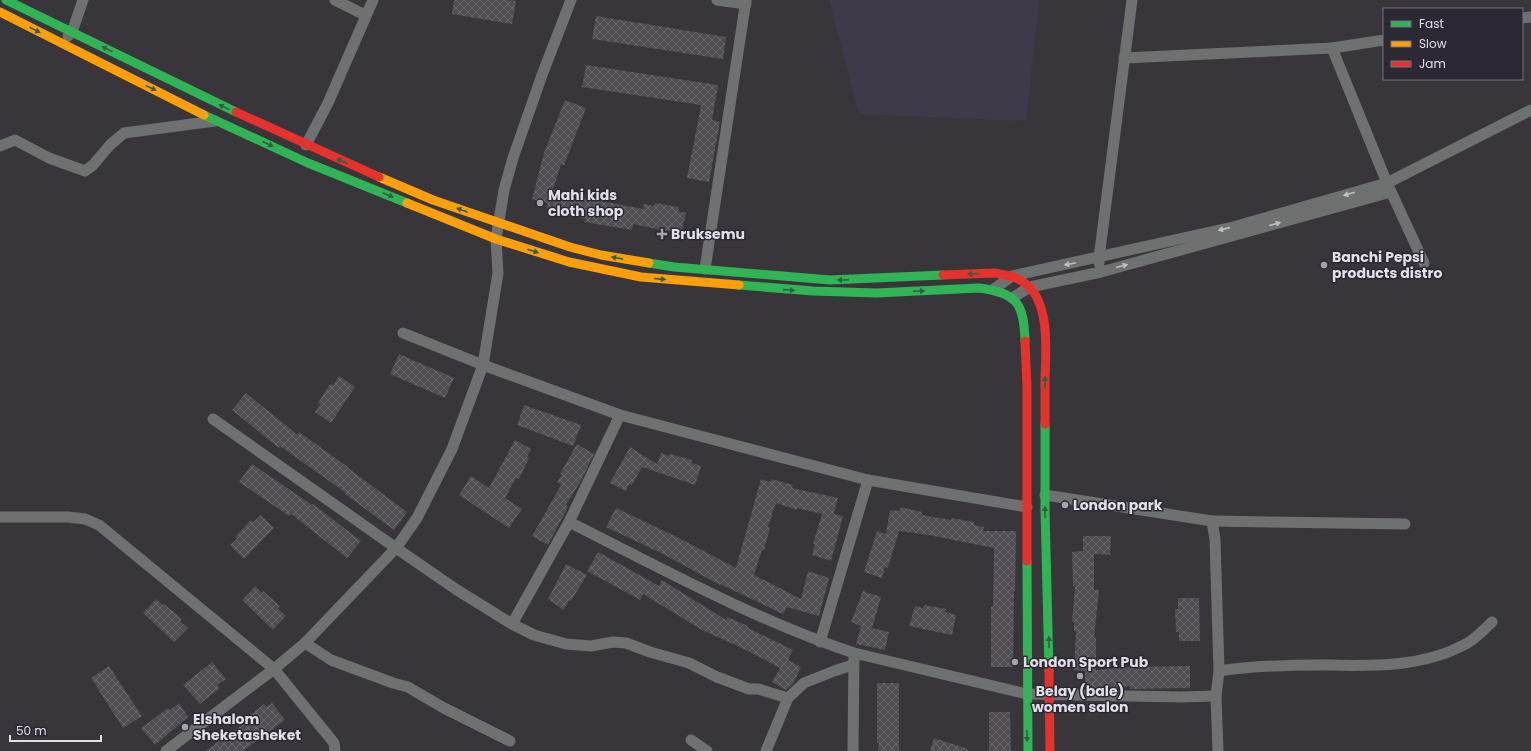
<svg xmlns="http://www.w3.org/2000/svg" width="1531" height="751" font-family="Poppins,sans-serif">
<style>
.built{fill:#403949}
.building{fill:url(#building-cross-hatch)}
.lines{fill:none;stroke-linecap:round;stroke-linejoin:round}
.street{stroke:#6f7171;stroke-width:11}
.fast{stroke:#30b455;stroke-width:9}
.slow{stroke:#ff9f0a;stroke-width:9}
.jam{stroke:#e5322d;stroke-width:9}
.oneway{fill:#2e6141}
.oneway2{fill:#c0bfc4}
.poi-dot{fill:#a6a4ab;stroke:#2d2934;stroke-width:1.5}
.labels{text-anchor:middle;stroke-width:3;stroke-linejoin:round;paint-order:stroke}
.poi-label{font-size:14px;font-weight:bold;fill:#e2e0e7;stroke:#2d2934;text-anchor:start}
</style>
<defs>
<pattern id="building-cross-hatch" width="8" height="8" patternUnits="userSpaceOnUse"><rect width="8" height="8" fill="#504e53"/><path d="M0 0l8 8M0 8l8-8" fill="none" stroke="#69676c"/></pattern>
</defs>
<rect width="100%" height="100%" fill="#38363b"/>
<polygon class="built" points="829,0 1039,0 1026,121 859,114"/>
<g class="building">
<polygon points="454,0 507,0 516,1 512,24 452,14"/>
<polygon points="596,16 726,37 723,59 592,39"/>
<polygon points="586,65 718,85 712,120 720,122 709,182 687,178 701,105 582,87"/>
<polygon points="565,100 586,108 564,165 561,164 553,189 584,198 643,209 644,204 654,206 655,203 679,207 678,211 686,213 681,234 633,224 632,230 584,222 585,219 546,208 548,203 532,199 544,153"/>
<polygon points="399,354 454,378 445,398 390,374"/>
<polygon points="339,376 355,387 331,423 315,412 320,405 318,403 330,384 333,385"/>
<polygon points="246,393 298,435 299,432 348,467 348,468 407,512 394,530 345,494 346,493 280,446 279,448 232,410"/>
<polygon points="524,405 581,425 573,446 517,425"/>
<polygon points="515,440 531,449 527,457 529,458 519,479 516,478 505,498 522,509 509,528 459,495 471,476 489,488"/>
<polygon points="577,444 594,454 581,481 566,505 568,507 548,545 532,536 561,485 557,482 562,475 560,474"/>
<polygon points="630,447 657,464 661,453 669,456 670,454 692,460 691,463 701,466 695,485 642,467 632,485 629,484 626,491 610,483"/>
<polygon points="252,464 312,505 313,504 361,541 347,558 291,514 289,516 239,482"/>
<polygon points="761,479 770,482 771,479 793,485 792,488 838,498 834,514 843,516 831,561 812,555 815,544 813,544 822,514 797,508 797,510 776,503 768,527 770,528 764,550 762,550 754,575 801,599 808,571 829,578 819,616 787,607 783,614 720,584 720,585 661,553 606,527 616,508 677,537 736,568"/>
<polygon points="901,507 922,512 922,515 951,520 952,518 974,522 974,525 984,527 983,531 1016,531 1015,591 1014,591 1013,667 991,667 991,607 993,607 994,548 929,535 899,531 888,568 885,567 882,578 864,572 877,531 886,534 890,510 899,511"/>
<polygon points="261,515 274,528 244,559 230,545 237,539 235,537 251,520 253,522"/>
<polygon points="1083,536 1111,536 1110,555 1094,554 1094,590 1099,590 1094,638 1096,638 1096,670 1129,667 1190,666 1190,688 1130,689 1130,686 1105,689 1085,688 1085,671 1074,670 1076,631 1074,631 1074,622 1072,622 1075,586 1073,586 1072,552 1083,551"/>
<polygon points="598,552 659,586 662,580 726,620 727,617 748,626 748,628 793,650 788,660 801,667 793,684 786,690 772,682 780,668 744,649 702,630 643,594 640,600 587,571"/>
<polygon points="566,564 587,575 571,601 569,600 564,610 548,599"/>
<polygon points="255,586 262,593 263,591 280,606 278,609 286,616 273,630 242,600"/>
<polygon points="863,591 881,597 872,628 889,632 885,650 856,644 861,626 851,622"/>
<polygon points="1178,598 1199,598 1200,641 1179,641 1179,632 1176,632 1175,609 1178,609"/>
<polygon points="156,599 163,605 164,604 182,619 180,621 188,628 174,642 143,613"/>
<polygon points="924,605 946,609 946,612 956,615 952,635 909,626 915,606 923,608"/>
<polygon points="212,662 226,679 217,685 220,688 200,704 183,685"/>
<polygon points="109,666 142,716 123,728 91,678"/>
<polygon points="877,683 899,683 899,751 878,751 879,743 877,743"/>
<polygon points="179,703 188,717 155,745 141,728 168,708 170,710"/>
<polygon points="272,703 285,720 243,751 206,751 225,736 226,737 246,722 244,720 264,704 266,707"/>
<polygon points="989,712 1010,712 1011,751 989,751"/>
<polygon points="934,738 968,749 968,751 930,751"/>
</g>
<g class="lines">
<g class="street">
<polyline points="335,0 365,15"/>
<polyline points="717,0 746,4"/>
<polyline points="1522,18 1531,17"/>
<polyline points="68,36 72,32 83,0"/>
<polyline points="1332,48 1384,40"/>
<polyline points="1124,58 1332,48 1387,183 1531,110"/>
<polyline points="306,145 328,103 373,0"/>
<polyline points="0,146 15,140 49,158 85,171 93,165 110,145 124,133 215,121"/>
<polyline points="1099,263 1099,258 1132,0"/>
<polyline points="705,269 746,0"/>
<polyline points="994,289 1012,276 1233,227 1387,183 1424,263"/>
<polyline points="1012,298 1030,287 1101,272 1391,192"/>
<polyline points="403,333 483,365 620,415 868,480 1027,507"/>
<path d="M620 415 569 522C663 569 755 620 854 653L853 751"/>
<polyline points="213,419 396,548 457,590 512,624 534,635 566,644 591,646 613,642 626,643 650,652 689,663 717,677 749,689 758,689 788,698 804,683 834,671 853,665"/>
<polyline points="1045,495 1212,521 1215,539 1219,671"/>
<polyline points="0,517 68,517 85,519 99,525 274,669 305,643 396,548 417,518 452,449 483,365 498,273 496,239 504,190 513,158 542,75 571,0"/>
<polyline points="1212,521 1405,524"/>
<polyline points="512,624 569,522"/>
<polyline points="820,642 868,480"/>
<polyline points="305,643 331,660 393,683 408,687 442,707 510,741"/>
<path d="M854 653 1027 694 1181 697 1216 696 1219 671C1252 666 1288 665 1322 665 1370 666 1420 668 1464 645 1475 640 1483 630 1492 622"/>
<polyline points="1216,696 1218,751"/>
<polyline points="691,740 707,751"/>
<polyline points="166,751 274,669 334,743 335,751"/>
<polyline points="766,751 788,698"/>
</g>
<g class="fast">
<polyline points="6,0 236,112"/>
<polyline points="204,115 308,163 407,203"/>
<polyline points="649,263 674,267 830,280 943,275"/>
<path d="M739 285 813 291 876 293 979 288C1017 293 1024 303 1025 341"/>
<polyline points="1045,424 1045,510 1049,671"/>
<polyline points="1027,561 1028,751"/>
</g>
<g class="slow">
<polyline points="0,12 204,115"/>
<polyline points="379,177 433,200 570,247 601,255 649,263"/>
<polyline points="407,203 496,239 569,262 641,277 739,285"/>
</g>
<g class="jam">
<polyline points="236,112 379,177"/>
<path d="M943 275 994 273C1005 275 1017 276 1026 284 1050 303 1046 350 1045 378 1045 393 1045 409 1045 424"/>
<polyline points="1025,341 1027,387 1027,561"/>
<polyline points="1049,671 1050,751"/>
</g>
</g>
<defs><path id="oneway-solid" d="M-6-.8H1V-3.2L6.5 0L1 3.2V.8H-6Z"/></defs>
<g class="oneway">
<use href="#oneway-solid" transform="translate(35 30) rotate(27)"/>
<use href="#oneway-solid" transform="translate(107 49) rotate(-154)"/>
<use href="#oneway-solid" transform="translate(151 88) rotate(26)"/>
<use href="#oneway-solid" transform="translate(224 107) rotate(-154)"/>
<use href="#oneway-solid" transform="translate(268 144) rotate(25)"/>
<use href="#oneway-solid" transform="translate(342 161) rotate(-156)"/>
<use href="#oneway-solid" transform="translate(388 195) rotate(23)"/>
<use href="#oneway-solid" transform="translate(462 210) rotate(-160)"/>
<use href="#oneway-solid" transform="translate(533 251) rotate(18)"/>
<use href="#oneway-solid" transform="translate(617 258) rotate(-170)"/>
<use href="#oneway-solid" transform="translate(973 274) rotate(177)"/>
<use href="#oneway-solid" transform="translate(660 279) rotate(5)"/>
<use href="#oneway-solid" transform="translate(843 280) rotate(179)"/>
<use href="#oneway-solid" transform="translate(789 290) rotate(4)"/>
<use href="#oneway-solid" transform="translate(919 291) rotate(-3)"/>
<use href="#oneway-solid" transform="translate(1045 382) rotate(-89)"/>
<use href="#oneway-solid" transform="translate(1045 512) rotate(-91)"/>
<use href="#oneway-solid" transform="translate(1049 642) rotate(-91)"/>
<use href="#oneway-solid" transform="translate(1027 736) rotate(89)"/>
</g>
<g class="oneway2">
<use href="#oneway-solid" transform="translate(1349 194) rotate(164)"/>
<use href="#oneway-solid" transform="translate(1275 224) rotate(-15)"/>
<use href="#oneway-solid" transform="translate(1224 229) rotate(167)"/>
<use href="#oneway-solid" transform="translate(1070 264) rotate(168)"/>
<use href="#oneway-solid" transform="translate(1122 266) rotate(-15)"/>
</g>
<g class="poi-dot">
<circle cx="540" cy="203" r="4"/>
<path d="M660 228h4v4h4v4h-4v4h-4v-4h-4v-4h4z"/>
<circle cx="1324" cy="265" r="4"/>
<circle cx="1065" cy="505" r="4"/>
<circle cx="1015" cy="662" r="4"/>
<circle cx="1080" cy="676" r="4"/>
<circle cx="185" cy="727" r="4"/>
</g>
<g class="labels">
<g class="poi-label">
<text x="548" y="200">Mahi kids<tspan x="548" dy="16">cloth shop</tspan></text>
<text x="671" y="239">Bruksemu</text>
<text x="1332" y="262">Banchi Pepsi<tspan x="1332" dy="16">products distro</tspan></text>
<text x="1073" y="510">London park</text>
<text x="1023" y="667">London Sport Pub</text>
<text x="1080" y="696" text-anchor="middle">Belay (bale)<tspan x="1080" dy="16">women salon</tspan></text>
<text x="193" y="724">Elshalom<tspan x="193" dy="16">Sheketasheket</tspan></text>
</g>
</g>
<rect x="1383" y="8" width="140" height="72" fill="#2d2934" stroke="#75727c"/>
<rect x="1391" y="21" width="20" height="6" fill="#30b455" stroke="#75727c"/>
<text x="1419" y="28" font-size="12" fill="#e2e0e7">Fast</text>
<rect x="1391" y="41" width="20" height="6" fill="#ff9f0a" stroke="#75727c"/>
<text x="1419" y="48" font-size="12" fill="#e2e0e7">Slow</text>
<rect x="1391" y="61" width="20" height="6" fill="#e5322d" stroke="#75727c"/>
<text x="1419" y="68" font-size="12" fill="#e2e0e7">Jam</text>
<path d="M10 735v6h91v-6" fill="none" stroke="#e2e0e7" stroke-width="2"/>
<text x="16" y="735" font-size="12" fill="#e2e0e7" stroke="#2d2934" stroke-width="3" paint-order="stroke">50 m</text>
</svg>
